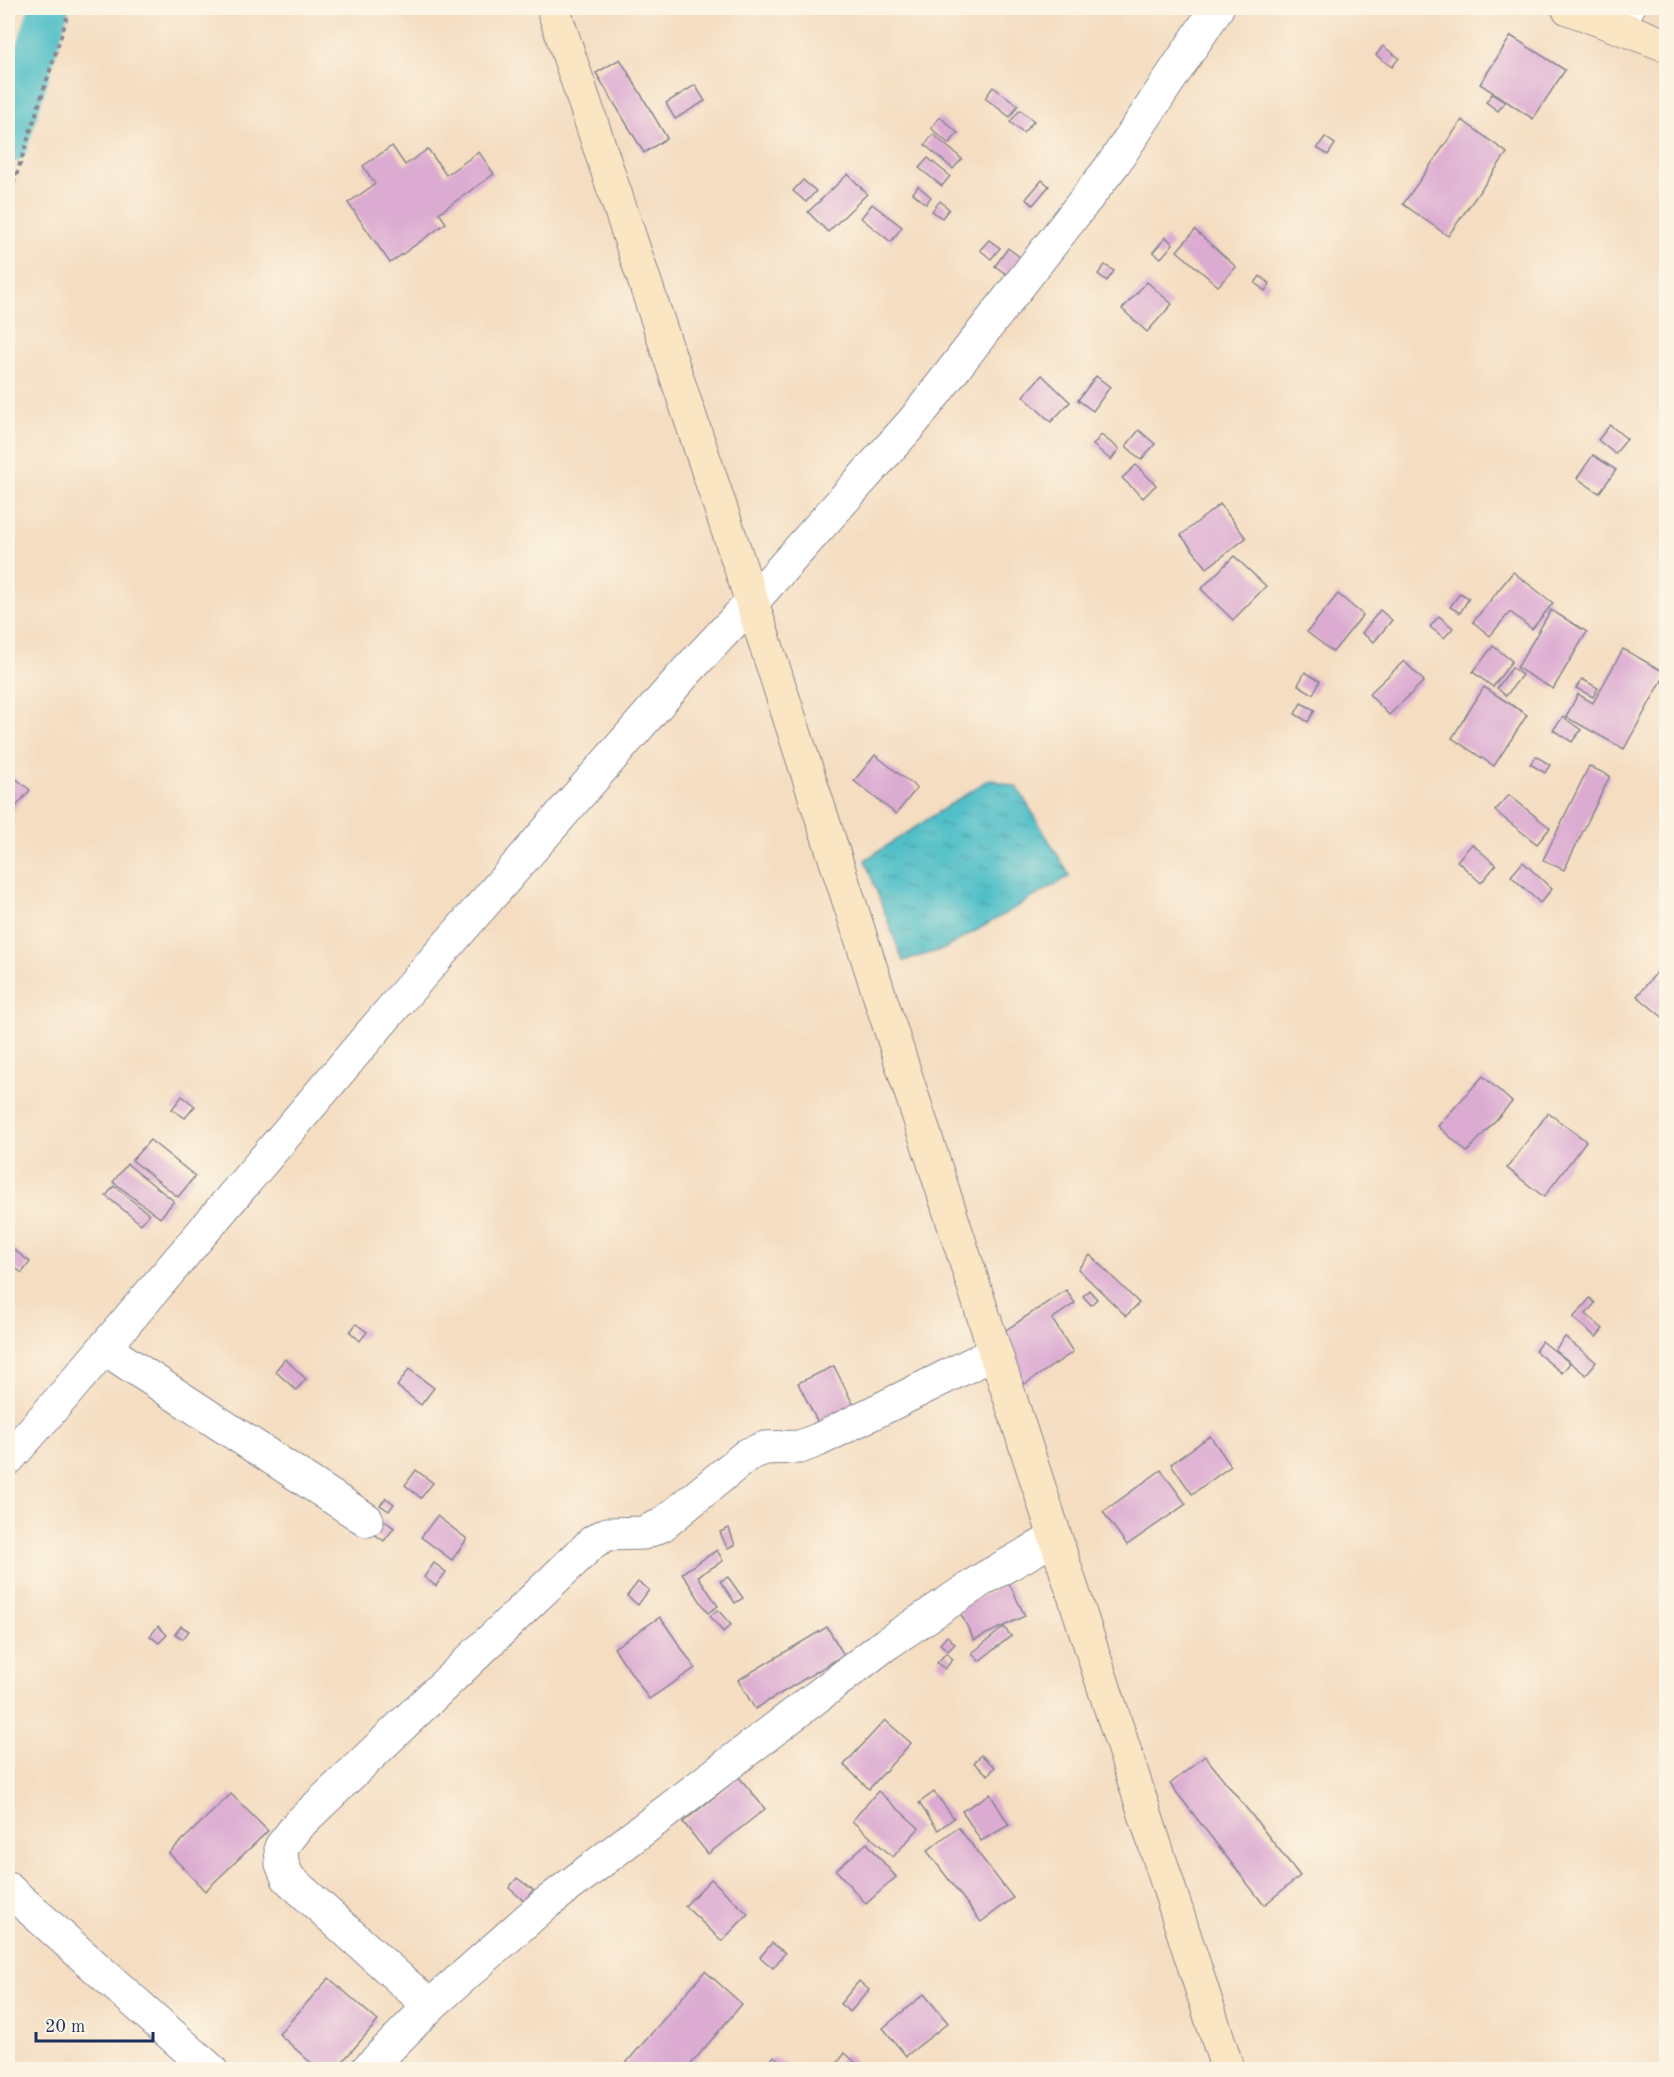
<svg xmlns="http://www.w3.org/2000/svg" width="1674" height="2077" font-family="'Old Standard TT',serif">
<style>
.water{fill:url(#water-ripples);stroke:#367793;stroke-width:1.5}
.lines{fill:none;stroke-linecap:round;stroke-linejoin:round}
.canal{stroke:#51bfc8;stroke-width:40}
.building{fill:#dcabd2}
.street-casing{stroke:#888690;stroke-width:35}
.secondary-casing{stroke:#888690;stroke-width:35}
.path{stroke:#888690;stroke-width:4;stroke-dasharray:4.5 4.5;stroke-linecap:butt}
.street{stroke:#fff;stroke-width:33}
.secondary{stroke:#fbe6c4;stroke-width:33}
</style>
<defs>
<pattern id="water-ripples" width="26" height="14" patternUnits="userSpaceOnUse" patternTransform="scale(1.5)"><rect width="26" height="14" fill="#51bfc8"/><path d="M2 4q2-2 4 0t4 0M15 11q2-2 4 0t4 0" fill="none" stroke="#429ca6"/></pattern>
</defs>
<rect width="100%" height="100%" fill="#fcf5e5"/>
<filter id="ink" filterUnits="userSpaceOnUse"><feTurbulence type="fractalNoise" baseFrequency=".0167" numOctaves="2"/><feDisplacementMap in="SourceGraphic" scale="12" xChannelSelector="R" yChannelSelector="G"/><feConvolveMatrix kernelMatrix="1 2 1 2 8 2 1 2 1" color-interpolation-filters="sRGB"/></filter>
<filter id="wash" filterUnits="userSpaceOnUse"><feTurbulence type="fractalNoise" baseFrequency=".008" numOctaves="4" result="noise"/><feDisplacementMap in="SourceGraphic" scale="24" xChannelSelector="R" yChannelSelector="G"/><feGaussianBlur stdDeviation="1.35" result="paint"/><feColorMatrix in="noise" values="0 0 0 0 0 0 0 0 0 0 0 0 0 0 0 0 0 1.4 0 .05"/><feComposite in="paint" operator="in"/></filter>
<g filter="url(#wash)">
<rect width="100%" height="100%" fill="#f4ddc1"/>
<polygon class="water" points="989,779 1017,787 1070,876 944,949 903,961 865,860"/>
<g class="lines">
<polyline class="canal" points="8,144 49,8"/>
</g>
<g id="blocks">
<g class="building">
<polygon points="1511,36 1565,70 1533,119 1480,84"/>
<polygon points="1383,46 1399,58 1392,67 1376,55"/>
<polygon points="620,59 667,138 644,153 596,73"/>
<polygon points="695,85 705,101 675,119 666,103"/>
<polygon points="993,87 1018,105 1010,117 985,98"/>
<polygon points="1492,94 1505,102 1498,111 1486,102"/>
<polygon points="1020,110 1034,121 1023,133 1010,122"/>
<polygon points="940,117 958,133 949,144 931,128"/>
<polygon points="1462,120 1507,153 1448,236 1403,204"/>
<polygon points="933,134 962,159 953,169 925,145"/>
<polygon points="1325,137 1335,144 1328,155 1317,148"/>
<polygon points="392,146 405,165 428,149 446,175 479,152 494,174 439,213 446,223 390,263 348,203 375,184 363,166"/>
<polygon points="928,158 950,176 942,186 919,168"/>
<polygon points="848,174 867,194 828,232 808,212"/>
<polygon points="803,180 816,191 806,202 793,191"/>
<polygon points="1042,180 1049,186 1033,205 1026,199"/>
<polygon points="918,186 931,197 926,204 913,193"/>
<polygon points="940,201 949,209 942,218 932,211"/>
<polygon points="872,204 902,227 891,242 861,218"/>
<polygon points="1195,230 1236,267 1218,286 1177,251"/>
<polygon points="1166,237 1173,244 1161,258 1153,252"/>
<polygon points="989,240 1000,248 991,259 980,250"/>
<polygon points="1008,248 1022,259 1009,276 995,266"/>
<polygon points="1105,265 1114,271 1107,281 1098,274"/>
<polygon points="1260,276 1270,284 1265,291 1255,283"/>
<polygon points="1147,282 1172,304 1147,332 1122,309"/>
<polygon points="1042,375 1070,402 1051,422 1023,396"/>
<polygon points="1096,376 1110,387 1093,411 1078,400"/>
<polygon points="1610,425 1627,439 1615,454 1598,440"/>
<polygon points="1139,430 1155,444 1141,460 1126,446"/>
<polygon points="1101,435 1119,449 1111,460 1093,445"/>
<polygon points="1593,455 1616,470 1599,493 1577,478"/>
<polygon points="1136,465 1156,485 1143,498 1122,478"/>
<polygon points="1220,504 1246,538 1207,568 1181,535"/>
<polygon points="1234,556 1266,586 1233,620 1201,589"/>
<polygon points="1513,572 1553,603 1532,629 1510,612 1490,636 1473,622"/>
<polygon points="1460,593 1469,598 1460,613 1450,607"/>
<polygon points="1338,594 1363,615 1333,652 1307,632"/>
<polygon points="1380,610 1392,620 1374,642 1362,633"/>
<polygon points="1551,610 1587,632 1553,689 1517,668"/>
<polygon points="1439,616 1453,628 1444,638 1430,627"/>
<polygon points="1493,646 1512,661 1493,687 1473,672"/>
<polygon points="1623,649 1666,673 1624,749 1566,717 1578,694 1593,703"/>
<polygon points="1404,661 1424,681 1389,715 1369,694"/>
<polygon points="1512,668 1522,675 1506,696 1497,688"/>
<polygon points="1305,672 1320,681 1313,694 1298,685"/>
<polygon points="1582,679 1598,688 1593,697 1576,688"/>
<polygon points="1484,687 1527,715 1494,766 1452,738"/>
<polygon points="1301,703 1315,710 1308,722 1295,714"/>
<polygon points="1563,717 1581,730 1572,742 1553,730"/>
<polygon points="875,755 917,788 896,814 854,781"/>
<polygon points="1536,756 1550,765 1545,773 1530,764"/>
<polygon points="1589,766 1610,776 1564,870 1543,860"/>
<polygon points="9,773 30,790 9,815 8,814 8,776"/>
<polygon points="1509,795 1550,828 1537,844 1495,811"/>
<polygon points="1472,844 1496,865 1481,883 1457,861"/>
<polygon points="1523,862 1552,889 1540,903 1511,876"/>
<polygon points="1657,972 1666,979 1666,1020 1637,996"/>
<polygon points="1483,1076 1512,1102 1467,1152 1438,1126"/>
<polygon points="182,1096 195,1106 185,1118 172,1109"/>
<polygon points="1548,1113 1586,1141 1544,1197 1507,1168"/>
<polygon points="150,1140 195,1176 178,1197 132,1160"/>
<polygon points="127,1164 174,1201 160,1218 113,1182"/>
<polygon points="114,1186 149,1214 141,1224 106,1196"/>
<polygon points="8,1245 30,1262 22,1273 8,1262"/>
<polygon points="1090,1255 1139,1303 1126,1316 1078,1269"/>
<polygon points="1066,1290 1075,1303 1052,1319 1073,1352 1025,1384 994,1338"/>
<polygon points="1089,1290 1097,1299 1091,1305 1083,1296"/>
<polygon points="1590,1298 1595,1303 1586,1314 1603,1329 1596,1337 1573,1318"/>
<polygon points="356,1324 367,1332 360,1341 350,1332"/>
<polygon points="1565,1337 1596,1362 1586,1375 1555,1350"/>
<polygon points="1542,1341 1570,1363 1562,1373 1535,1351"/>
<polygon points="285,1359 306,1379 296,1390 275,1371"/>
<polygon points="834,1366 858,1414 822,1431 798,1383"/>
<polygon points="409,1369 434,1388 421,1405 397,1386"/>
<polygon points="1210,1436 1231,1466 1192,1494 1171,1464"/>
<polygon points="416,1470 433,1483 421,1498 405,1485"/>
<polygon points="1161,1470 1186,1504 1127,1545 1103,1512"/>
<polygon points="386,1498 394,1504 389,1511 380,1505"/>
<polygon points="437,1516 467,1539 452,1560 421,1537"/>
<polygon points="384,1520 394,1528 384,1541 373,1533"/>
<polygon points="729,1528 735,1545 727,1548 720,1532"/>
<polygon points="717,1550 723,1561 698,1576 718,1606 708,1613 682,1573"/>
<polygon points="434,1563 446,1572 436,1586 424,1577"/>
<polygon points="728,1577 743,1598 735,1603 720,1581"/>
<polygon points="638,1582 649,1590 638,1605 627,1596"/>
<polygon points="1009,1583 1025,1616 974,1640 958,1608"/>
<polygon points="718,1610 731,1625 723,1632 710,1616"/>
<polygon points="660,1617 695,1668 649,1699 614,1648"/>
<polygon points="158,1626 167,1635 159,1643 150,1636"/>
<polygon points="181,1626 189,1631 183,1639 175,1634"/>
<polygon points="827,1627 844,1655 755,1709 738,1680"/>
<polygon points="1004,1627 1011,1636 979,1661 972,1653"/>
<polygon points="947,1636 955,1644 948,1651 940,1644"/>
<polygon points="946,1653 953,1659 945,1669 937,1663"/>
<polygon points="885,1720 911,1743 869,1789 844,1765"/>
<polygon points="981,1755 995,1767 988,1775 974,1763"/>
<polygon points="1205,1756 1300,1876 1264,1905 1170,1784"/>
<polygon points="739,1777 765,1809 708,1854 683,1822"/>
<polygon points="878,1791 919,1828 893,1857 852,1821"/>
<polygon points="934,1792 954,1818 938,1830 919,1803"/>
<polygon points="231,1794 268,1831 205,1891 169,1853"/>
<polygon points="990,1794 1009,1825 981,1841 962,1811"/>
<polygon points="958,1827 1013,1898 981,1922 927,1851"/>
<polygon points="867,1843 896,1877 866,1904 836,1870"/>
<polygon points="517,1878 533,1890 524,1901 509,1888"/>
<polygon points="711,1879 748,1914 722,1941 685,1906"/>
<polygon points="772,1943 785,1953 773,1968 760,1957"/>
<polygon points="705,1971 742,2004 686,2070 620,2070"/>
<polygon points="329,1978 378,2021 335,2070 319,2070 279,2034"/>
<polygon points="859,1981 869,1990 850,2012 840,2004"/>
<polygon points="924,1994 948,2023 906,2056 883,2028"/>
<polygon points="845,2053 864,2070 832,2070"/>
<polygon points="774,2056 786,2065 782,2070 763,2070"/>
</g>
</g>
</g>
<g filter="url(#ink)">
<use href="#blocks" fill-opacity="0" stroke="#888690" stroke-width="1.5"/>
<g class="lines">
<defs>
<g id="street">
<polyline points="1618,26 1628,8"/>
<polyline points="104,1348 367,1520"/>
<polyline points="8,1459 65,1394 403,996 686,672 752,602 912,423 1114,163 1217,8"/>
<polyline points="8,1889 211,2070"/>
<polyline points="430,2006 288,1878 282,1864 281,1847 298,1825 593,1542 607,1534 643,1533 662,1525 747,1455 765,1448 800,1447 818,1440 994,1353"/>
<polyline points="367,2070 430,2006 544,1905 886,1644 983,1579 1055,1538"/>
</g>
<g id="secondary">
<polyline points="553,8 752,602 1228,2070"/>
<polyline points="1568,8 1666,45"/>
</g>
</defs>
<use href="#street" class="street-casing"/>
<use href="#secondary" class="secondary-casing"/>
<polyline class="path" points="8,201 70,8"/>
<use href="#street" class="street"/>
<use href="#secondary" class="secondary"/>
</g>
</g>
<rect width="1674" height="2077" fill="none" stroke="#fcf5e5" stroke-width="30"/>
<path d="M36 2032v9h117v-9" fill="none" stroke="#1b2f5e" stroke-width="3"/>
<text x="45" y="2032" font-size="18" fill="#1b2f5e" stroke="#fcf5e5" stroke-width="4.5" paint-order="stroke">20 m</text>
</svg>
